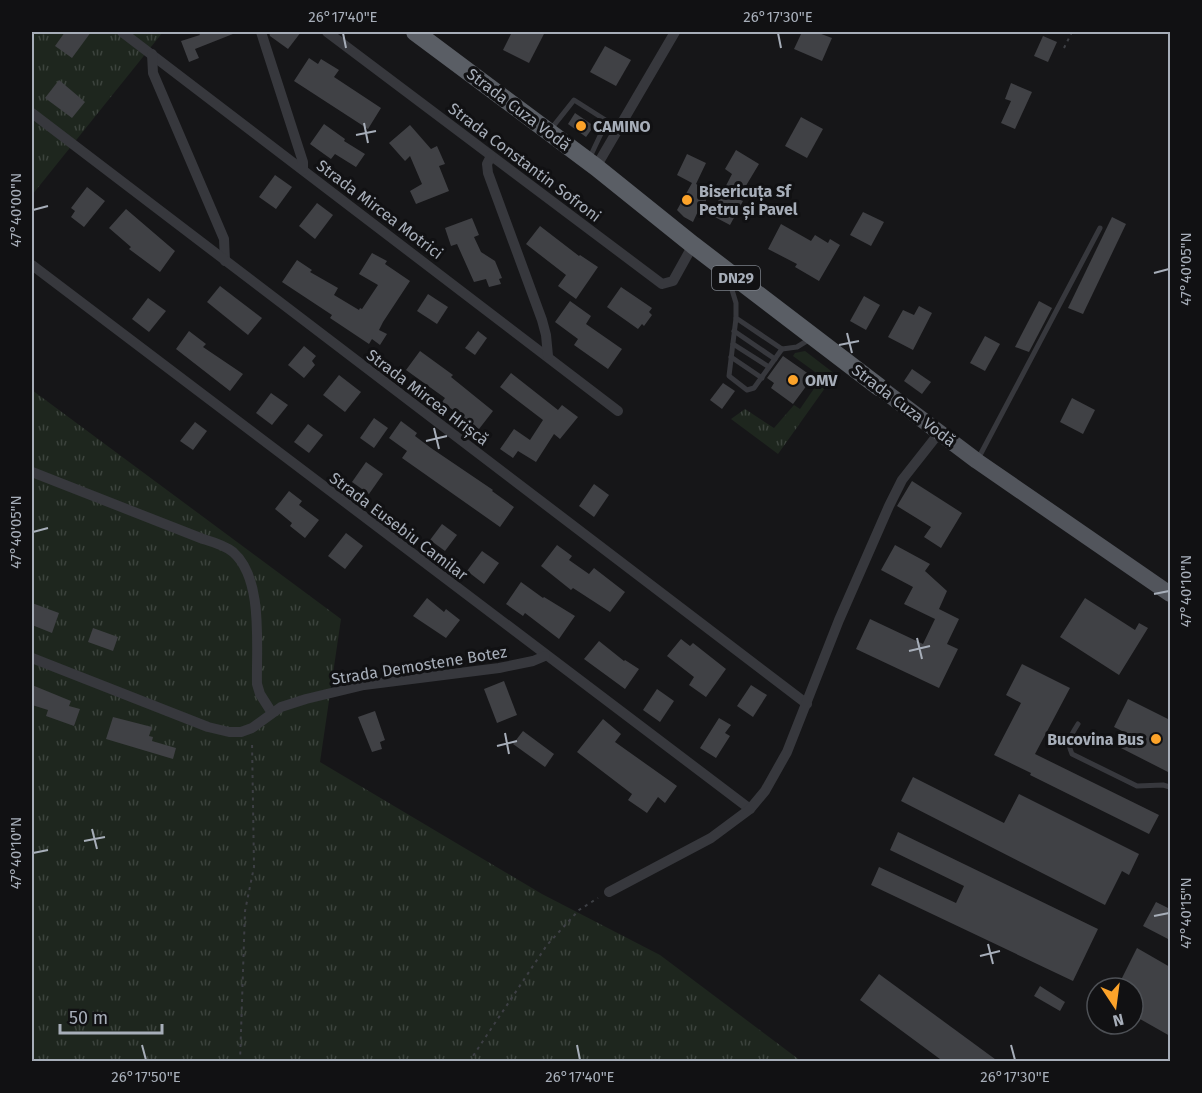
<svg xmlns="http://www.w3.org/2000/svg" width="1202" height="1093" font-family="'Fira Sans',sans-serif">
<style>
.grass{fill:url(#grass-tufts)}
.building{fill:#404145}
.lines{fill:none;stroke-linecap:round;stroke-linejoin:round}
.path{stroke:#3d3f44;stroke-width:2;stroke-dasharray:3 4.5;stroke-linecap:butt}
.service{stroke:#37383d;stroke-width:5}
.minor{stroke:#37383d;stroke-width:10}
.primary{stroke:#52555c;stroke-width:16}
.trunk{stroke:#5a5e65;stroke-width:18}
.ticks{fill:none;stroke:#a7aeb9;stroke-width:2}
.poi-dot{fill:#fca32a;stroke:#111113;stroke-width:2}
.labels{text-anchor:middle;stroke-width:6;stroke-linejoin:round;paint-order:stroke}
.shield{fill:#111113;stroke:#7a7f87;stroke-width:1.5}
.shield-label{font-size:15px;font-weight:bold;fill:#a7aeb9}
.street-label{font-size:16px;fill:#a7aeb9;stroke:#111113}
.poi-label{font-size:16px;font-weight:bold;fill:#a7aeb9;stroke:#111113;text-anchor:start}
.neatline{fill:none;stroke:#a7aeb9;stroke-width:2}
.ticks-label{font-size:15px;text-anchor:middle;fill:#a7aeb9}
</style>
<defs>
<pattern id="grass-tufts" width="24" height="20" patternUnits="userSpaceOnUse" patternTransform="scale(1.5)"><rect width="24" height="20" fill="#1e261e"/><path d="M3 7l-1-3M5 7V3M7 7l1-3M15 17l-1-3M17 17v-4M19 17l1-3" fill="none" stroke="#3c433d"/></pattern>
</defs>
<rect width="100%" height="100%" fill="#161618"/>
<g class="grass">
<polygon points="32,32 163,32 32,195"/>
<polygon points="805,351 835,374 778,454 731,419 745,409 774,428 794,405 800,409 822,377 793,356 795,353"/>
<polygon points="32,390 341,619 320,762 542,894 660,955 801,1061 32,1061"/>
</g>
<g class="building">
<polygon points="65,32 91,32 72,58 55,46"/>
<polygon points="198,32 238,32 195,49 199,58 189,62 181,41 200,35"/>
<polygon points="269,32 301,32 288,49 270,36"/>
<polygon points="512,32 545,32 529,63 503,50"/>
<polygon points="802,32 816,32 832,38 822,61 794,49"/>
<polygon points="1043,36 1057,42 1048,62 1034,56"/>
<polygon points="605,46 631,60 616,86 590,72"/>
<polygon points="309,58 318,64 321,59 339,70 334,77 381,108 368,129 294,81"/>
<polygon points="59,80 85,102 72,118 45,98"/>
<polygon points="1011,83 1032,92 1015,129 1001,123 1011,101 1005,99"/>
<polygon points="575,113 594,126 586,137 568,124"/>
<polygon points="801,117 823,129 807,158 785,146"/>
<polygon points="324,124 345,139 344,141 365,154 356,167 335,154 331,159 310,144"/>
<polygon points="410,125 431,149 437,146 445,164 439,166 449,191 416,204 410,191 422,184 410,156 405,161 389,143"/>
<polygon points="736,150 759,164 738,199 743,201 730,225 711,215 732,174 725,169"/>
<polygon points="687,154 706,163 696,184 705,189 707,213 699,209 693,222 684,217 677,210 692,183 677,175"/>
<polygon points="275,175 292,187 276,209 259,197"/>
<polygon points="87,187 105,201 84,227 71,217 75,211 71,208"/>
<polygon points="317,203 333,215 315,239 299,226"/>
<polygon points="126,209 175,251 160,272 129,249 131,247 109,228"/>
<polygon points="863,212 884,222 871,246 850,235"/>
<polygon points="1112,217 1126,224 1083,314 1068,308"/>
<polygon points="472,218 479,235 474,237 481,252 495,261 502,278 499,279 501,284 489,287 486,279 474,282 457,244 451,246 445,228"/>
<polygon points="781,224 811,241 815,235 828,243 830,239 840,245 819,281 795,267 797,264 768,249"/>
<polygon points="540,226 579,256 580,255 598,267 576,299 558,286 566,275 526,244"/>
<polygon points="372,253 387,261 385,264 410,281 383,322 379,330 387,334 380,345 372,339 369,344 330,318 332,315 282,282 297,260 312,270 310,272 338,288 334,295 359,310 360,308 362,309 378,285 359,274"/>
<polygon points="220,286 262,318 248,335 207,302"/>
<polygon points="621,287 652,308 649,312 652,315 644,326 642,324 638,329 607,307"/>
<polygon points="428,294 448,307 437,324 417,311"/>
<polygon points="864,296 880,305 866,330 850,321"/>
<polygon points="148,298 166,311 149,332 132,319"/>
<polygon points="570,301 591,316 586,324 622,349 608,369 574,345 578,339 555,322"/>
<polygon points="1039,301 1052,308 1029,352 1015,347"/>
<polygon points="919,306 932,313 913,350 888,337 903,310 914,315"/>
<polygon points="189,331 206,344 203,347 243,374 230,391 176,349"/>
<polygon points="478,331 487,338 475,355 465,348"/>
<polygon points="985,336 1000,344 985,371 970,363"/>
<polygon points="304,346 316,356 312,361 315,365 304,378 288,365"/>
<polygon points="420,351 453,375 451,377 493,411 479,429 442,402 445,398 406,370"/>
<polygon points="783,356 813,377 793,404 771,388 774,383 767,378"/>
<polygon points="912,369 931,382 922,394 904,381"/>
<polygon points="511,373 558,410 562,405 578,417 560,439 554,434 536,462 518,451 513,458 500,449 514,429 530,440 543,420 500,387"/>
<polygon points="339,375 361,392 345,412 323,395"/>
<polygon points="723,383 735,391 722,409 710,400"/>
<polygon points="271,393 288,405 272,425 256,413"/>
<polygon points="1072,398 1095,410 1083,434 1060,422"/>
<polygon points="374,418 388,428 374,448 360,438"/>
<polygon points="401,421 417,433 415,436 431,448 493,490 492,491 514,507 500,527 402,458 407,451 389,438"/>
<polygon points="195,422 207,431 193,450 180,441"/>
<polygon points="308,424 323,435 309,453 294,442"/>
<polygon points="366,462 383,474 369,494 352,482"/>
<polygon points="912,481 962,513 941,548 924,537 931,527 897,506"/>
<polygon points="594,484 609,495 594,517 579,506"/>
<polygon points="289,491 302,501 299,505 319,520 305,538 290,526 292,523 275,509"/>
<polygon points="442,524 457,535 445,551 430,540"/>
<polygon points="346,533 363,546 345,569 328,556"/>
<polygon points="557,545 572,556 569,560 589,574 594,568 625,592 610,612 573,588 571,590 541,566"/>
<polygon points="895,545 930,564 925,571 947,591 939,609 959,619 947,644 958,649 939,688 856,649 870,619 923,644 935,619 904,604 913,587 881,570"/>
<polygon points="482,551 499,563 484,584 467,571"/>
<polygon points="521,582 543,598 544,597 575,616 559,639 525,613 523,616 506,604"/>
<polygon points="427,598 444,612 446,609 460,620 446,638 413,616"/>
<polygon points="1085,598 1135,630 1139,623 1148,628 1119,675 1060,637"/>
<polygon points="32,603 59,613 52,633 32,625"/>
<polygon points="93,628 118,637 113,651 88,642"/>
<polygon points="681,639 690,646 693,643 726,669 706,697 689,685 694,677 667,656"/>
<polygon points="599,641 624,661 625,660 639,669 625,689 584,659"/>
<polygon points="1022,664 1070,688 1035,754 1159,815 1149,834 1030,775 1031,773 994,755 1021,703 1006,695"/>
<polygon points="504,681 517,715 497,723 484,689"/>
<polygon points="32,685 71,701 69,706 80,709 74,726 46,716 48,710 32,705"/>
<polygon points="751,685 767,695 753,717 737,706"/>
<polygon points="657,689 674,701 660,722 643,710"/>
<polygon points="1128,699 1170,720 1170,773 1117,746 1124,732 1114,727"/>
<polygon points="375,711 385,740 380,742 382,749 372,752 358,717"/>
<polygon points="113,717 152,727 149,736 153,737 152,741 176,748 173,759 106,739"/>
<polygon points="719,718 731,725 725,733 730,736 716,758 700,748"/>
<polygon points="603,719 621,734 615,742 677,786 665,803 658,797 647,813 628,800 632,794 577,752"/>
<polygon points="523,731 554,754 545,767 513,744"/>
<polygon points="913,777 1004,823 1019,794 1139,854 1129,875 1122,871 1105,905 901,801"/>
<polygon points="898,832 1098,929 1073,981 871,885 879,867 956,903 964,886 890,850"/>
<polygon points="1156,902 1170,909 1170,940 1143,926"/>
<polygon points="1137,948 1170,967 1170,1036 1133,1015 1133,988 1117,988"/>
<polygon points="879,974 999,1062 944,1062 860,1000"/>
<polygon points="1040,986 1065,1002 1060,1011 1034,996"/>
</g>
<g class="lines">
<g class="path">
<polyline points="1064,48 1072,32"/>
<polyline points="240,1062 245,911 254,867 252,741"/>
<polyline points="469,1062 547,945 579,910 598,898"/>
</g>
<g class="service">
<polyline points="551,129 574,100 607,121 590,157"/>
<polyline points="729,280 736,303 736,318 782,349 797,347 810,339"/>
<polyline points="736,318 729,376 747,390 754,388 782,349"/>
<polyline points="734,331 775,359"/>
<polyline points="733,344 769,367"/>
<polyline points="731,357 762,378"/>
<polyline points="978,459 1100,228"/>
<path d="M1078 724C1071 735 1066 742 1072 754L1137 786 1163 785 1170 787"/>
</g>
<g class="minor">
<polyline points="122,32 618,411"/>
<polyline points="261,32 303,162 303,170"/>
<polyline points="327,32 662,284 673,281 693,245"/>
<polyline points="152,54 153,73 224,239 225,261"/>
<polyline points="32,113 807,704"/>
<polyline points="491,156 487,164 488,173 542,320 546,335 548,356"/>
<polyline points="596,167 675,32"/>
<polyline points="32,265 750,809"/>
<path d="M32 472 203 539C213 542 224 545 233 552 264 579 256 647 257 684L260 694 272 713"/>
<polyline points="32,658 208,727 229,732 241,732 252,728 281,707 306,699 364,685 499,668 533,661 545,656"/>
<polyline points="609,892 711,838 750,809 765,791 787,752 839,620 889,506 902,480 939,433"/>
</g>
<polyline class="primary" points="879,387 977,461 1170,594"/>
<polyline class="trunk" points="415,32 596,167 693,245 879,387"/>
</g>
<path class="ticks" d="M343 33 346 48M778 33 781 48M364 123 368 143M356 135 376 131M33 210 48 206M1154 273 1169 269M847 333 852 353M839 345 859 341M434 428 439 449M426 441 447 436M33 532 48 528M1154 594 1169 591M917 638 922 659M909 651 930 646M505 733 509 754M497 746 517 741M92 829 97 849M84 841 105 837M33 853 48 850M1154 916 1169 913M988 944 993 964M980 956 1000 951M142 1045 146 1060M577 1045 580 1060M1011 1045 1015 1060"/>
<g class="poi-dot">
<circle cx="581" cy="126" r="6"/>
<circle cx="687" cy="200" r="6"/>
<circle cx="793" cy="380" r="6"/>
<circle cx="1156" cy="739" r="6"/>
</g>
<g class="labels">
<rect class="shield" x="712" y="266" width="48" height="24" rx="4.5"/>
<g class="shield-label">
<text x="736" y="283">DN29</text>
</g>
<g class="street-label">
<text transform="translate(519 109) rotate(37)" y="6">Strada Cuza Vodă</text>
<text transform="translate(525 162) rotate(37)" y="6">Strada Constantin Sofroni</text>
<text transform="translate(380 209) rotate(37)" y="6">Strada Mircea Motrici</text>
<text transform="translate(428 397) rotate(37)" y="6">Strada Mircea Hrișcă</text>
<text transform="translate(904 405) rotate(37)" y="6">Strada Cuza Vodă</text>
<text transform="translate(399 526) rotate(37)" y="6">Strada Eusebiu Camilar</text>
<text transform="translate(419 665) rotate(-9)" y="6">Strada Demostene Botez</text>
</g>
<g class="poi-label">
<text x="593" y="132">CAMINO</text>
<text x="699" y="197">Bisericuța Sf<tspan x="699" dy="18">Petru și Pavel</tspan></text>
<text x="805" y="386">OMV</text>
<text x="1144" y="745" text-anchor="end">Bucovina Bus</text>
</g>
</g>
<rect width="1202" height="1093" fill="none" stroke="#111113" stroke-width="66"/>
<g transform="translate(1115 1006) rotate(167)"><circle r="28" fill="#111113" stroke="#4d5055" stroke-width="1.5"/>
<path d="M0-4.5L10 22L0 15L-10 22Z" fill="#fca32a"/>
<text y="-9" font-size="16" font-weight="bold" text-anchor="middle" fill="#a7aeb9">N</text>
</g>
<path d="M60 1024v9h102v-9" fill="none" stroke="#a7aeb9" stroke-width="3"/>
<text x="69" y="1024" font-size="18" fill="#a7aeb9" stroke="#111113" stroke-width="4.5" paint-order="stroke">50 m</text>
<rect x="33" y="33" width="1136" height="1027" class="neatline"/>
<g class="ticks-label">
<text x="343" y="22">26°17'40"E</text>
<text x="778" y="22">26°17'30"E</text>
<text transform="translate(16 210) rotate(-90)" y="5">47°40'00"N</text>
<text transform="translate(1186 269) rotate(-90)" y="5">47°40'05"N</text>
<text transform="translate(16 532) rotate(-90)" y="5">47°40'05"N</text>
<text transform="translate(1186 591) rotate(-90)" y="5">47°40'10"N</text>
<text transform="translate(16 853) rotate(-90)" y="5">47°40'10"N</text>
<text transform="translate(1186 913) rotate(-90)" y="5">47°40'15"N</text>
<text x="146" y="1082">26°17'50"E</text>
<text x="580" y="1082">26°17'40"E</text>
<text x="1015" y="1082">26°17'30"E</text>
</g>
</svg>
